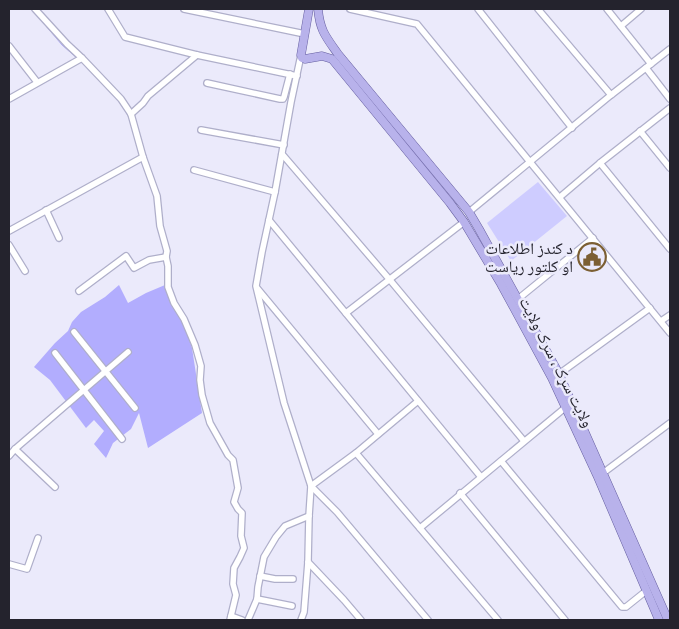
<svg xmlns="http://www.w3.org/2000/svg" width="679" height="629" font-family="'Archivo Narrow','Noto Naskh Arabic',sans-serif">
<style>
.green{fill:#ceccff}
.forest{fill:#b2adfe}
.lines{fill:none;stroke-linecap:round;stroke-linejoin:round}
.stream{stroke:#afa9f9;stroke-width:1}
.minor-casing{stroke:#afafca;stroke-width:8}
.major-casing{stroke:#665fa0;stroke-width:9}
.minor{stroke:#fff;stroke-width:5.5}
.major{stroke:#b8b2eb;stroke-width:8}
.labels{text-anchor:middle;stroke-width:5;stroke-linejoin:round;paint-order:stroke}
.poi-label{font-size:16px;fill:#24232d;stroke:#ebeafb;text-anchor:end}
.street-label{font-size:16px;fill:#24232d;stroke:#ebeafb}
</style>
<rect width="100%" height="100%" fill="#ebeafb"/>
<polygon class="green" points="538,182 567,216 511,261 487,223"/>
<polygon class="forest" points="119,285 128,303 146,293 165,285 171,305 183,321 192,348 202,413 148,448 139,413 131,429 113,443 106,458 94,444 104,431 94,420 86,428 50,380 34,367 55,343 68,331 72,322 81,312 105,297"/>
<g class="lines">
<polyline class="stream" points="36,14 62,45 77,58"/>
<defs>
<g id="minor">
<polyline points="35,9 67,44 82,58 121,99 131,114 143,157 157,196 160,226 167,251 166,257 168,266 168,287 174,303 184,319 195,345 201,366 200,380 202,395 210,423 228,455 233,460 238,488 234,502 238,509 242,513 241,536 244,548 240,557 234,568 233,584 236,595 230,620"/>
<polyline points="108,9 125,37 197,55 297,76"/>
<polyline points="184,9 305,34"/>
<polyline points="350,9 417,24 670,333"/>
<polyline points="478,9 572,128"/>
<polyline points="538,9 611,95"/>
<polyline points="607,9 651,64"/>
<polyline points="621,26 641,9"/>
<polyline points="9,46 37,82"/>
<polyline points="646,68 670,99"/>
<polyline points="207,83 280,99 283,99 284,97 290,74"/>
<polyline points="9,99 82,58"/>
<polyline points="131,114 143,103 148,96 197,55"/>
<polyline points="201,130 284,145"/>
<polyline points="640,131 670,168"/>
<polyline points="282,154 390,280 524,441"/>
<polyline points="600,163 670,249"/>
<polyline points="194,170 275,192"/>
<polyline points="560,197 600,163 670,108"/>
<polyline points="46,210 59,238"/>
<polyline points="469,212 611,95 670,49"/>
<polyline points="269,220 481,477"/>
<polyline points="9,231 143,157"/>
<polyline points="9,245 25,271"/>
<polyline points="257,288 378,434"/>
<polyline points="79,291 126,256 134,268 149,260 166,257"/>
<polyline points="518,299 593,238"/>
<polyline points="346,313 464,222"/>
<polyline points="661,321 670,315"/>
<polyline points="74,332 135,408"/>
<polyline points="55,353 122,439"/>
<polyline points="559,374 650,308"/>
<polyline points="418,401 356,453 311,486 337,512 428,620"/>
<polyline points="15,449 55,487"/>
<polyline points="356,453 498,620"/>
<polyline points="9,456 15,449 128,352"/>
<polyline points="501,461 622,607 626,607 646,591"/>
<polyline points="603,473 670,423"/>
<polyline points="460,493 565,620"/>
<polyline points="420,528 566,407"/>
<polyline points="308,562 344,600 361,620"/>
<polyline points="9,564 27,569 38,538"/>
<polyline points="260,576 275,579 293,579"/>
<polyline points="257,599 292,606"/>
<polyline points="231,616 242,620"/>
<polyline points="248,620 257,599 258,587 264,557 276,537 285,526 309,516"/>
<polyline points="301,620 304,612 308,562 309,516 311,486 284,403 256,286 262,252 275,192 291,102 301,55"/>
</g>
<g id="major">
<polyline points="309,9 301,55 302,58 305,59 322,56 332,59 450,203 464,222 501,284 552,378 597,475 659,620"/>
<path d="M318 9C320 31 326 37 338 54L469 212 479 229 559 374 668 620"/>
</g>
</defs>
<use href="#minor" class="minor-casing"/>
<use href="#major" class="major-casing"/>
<use href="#minor" class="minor"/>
<use href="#major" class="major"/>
</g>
<defs>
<symbol id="civic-ring" viewBox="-11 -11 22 22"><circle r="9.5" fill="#ebeafb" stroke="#7c5f33" stroke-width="1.5"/><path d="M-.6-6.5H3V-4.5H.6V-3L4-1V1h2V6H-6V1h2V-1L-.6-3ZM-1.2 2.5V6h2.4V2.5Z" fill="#7c5f33"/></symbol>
</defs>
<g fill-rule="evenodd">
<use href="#civic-ring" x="576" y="241" width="32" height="32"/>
</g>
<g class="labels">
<g class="poi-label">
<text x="573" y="254">د کندز اطلاعات<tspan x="573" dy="18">او کلتور ریاست</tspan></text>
</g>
<g class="street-label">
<text transform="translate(557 362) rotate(63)" y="6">ولایت سړک ، سرک ولایت</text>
</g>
</g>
<rect width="679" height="629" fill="none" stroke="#24232d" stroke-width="20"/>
</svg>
